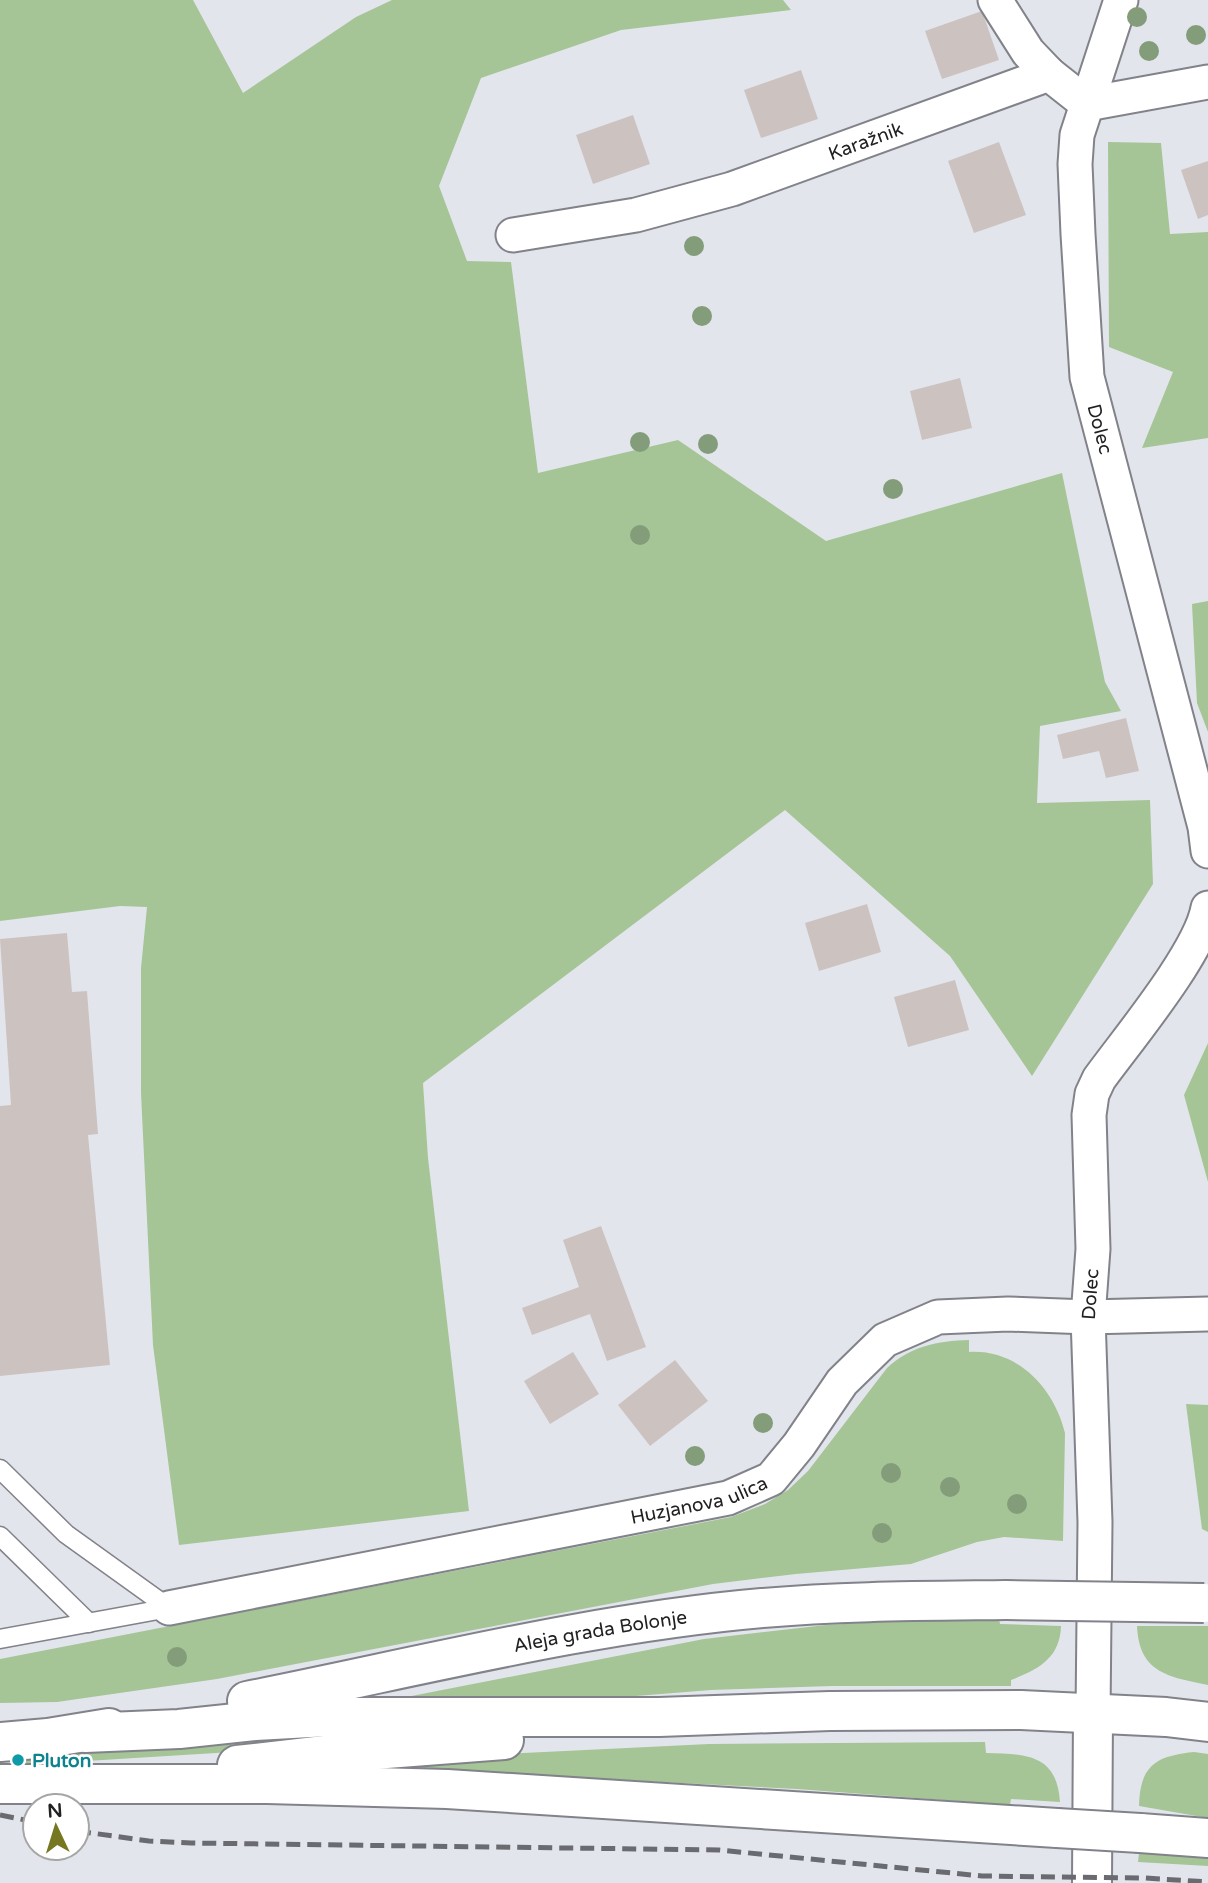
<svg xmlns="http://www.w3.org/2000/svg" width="1208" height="1883" font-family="'Varela Round',sans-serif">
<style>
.green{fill:#a5c596}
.building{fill:#ccc3c0}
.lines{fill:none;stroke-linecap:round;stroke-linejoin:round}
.service-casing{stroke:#81828a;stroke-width:21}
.minor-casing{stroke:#81828a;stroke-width:37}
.secondary-casing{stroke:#81828a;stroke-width:42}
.service{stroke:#fff;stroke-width:18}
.minor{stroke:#fff;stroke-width:33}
.secondary{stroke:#fff;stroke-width:38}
.rail{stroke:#6a6b70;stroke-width:5;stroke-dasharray:14 7;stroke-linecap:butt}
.secondary-bridge-casing{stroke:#81828a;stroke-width:42;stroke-linecap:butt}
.secondary-bridge{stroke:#fff;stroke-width:38}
.tree{fill:#839c79}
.culture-dot{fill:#0f9aa8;stroke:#fff;stroke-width:2.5}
.labels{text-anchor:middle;stroke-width:5;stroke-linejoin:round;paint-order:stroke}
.street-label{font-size:19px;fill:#212124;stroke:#fff}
.culture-label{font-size:19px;font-weight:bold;fill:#0d838f;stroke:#fff;text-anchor:start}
</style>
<rect width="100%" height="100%" fill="#e3e5ed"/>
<g class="green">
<polygon points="0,0 193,0 243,93 356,17 392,0 783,0 791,10 621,30 481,78 439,186 467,261 511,262 538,473 678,440 826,541 1062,473 1105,682 1121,711 1040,726 1037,803 1150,800 1153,884 1032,1076 950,956 785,810 423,1083 428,1158 469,1511 179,1545 153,1345 141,1093 141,968 147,907 120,906 0,921"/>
<polygon points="1108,142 1161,143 1170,234 1208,232 1208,438 1142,448 1173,372 1109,347"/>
<polygon points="1208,601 1208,732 1197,703 1192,604"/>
<polygon points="1208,1043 1208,1182 1184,1095"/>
<path d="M969 1340V1352C1018 1349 1054 1388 1065 1433L1063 1541 1004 1537 977 1542 911 1564 796 1574 713 1584 217 1679 57 1702 0 1703V1659L731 1517 765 1504 788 1490 808 1471 887 1368C911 1346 937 1341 969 1340Z"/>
<polygon points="1186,1404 1208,1405 1208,1532 1202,1529"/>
<path d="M933 1619H999L1000 1624 1061 1626C1060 1658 1039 1669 1011 1680V1686H832L711 1690 523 1705 391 1700 704 1639 826 1625Z"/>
<path d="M1137 1626H1208V1685C1169 1677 1139 1673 1137 1626Z"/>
<polygon points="472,1726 248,1751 22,1765 23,1755"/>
<path d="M985 1742 986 1753C1026 1754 1057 1754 1060 1802L1011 1799 1010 1805 797 1789 370 1767 383 1760 709 1744Z"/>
<path d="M1194 1752 1208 1754V1818L1139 1806C1140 1765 1156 1756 1194 1752Z"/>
<polygon points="1139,1853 1208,1858 1208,1866 1138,1862"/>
</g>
<g class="building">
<polygon points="982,11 999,60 942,79 925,31"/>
<polygon points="801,70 818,119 761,138 744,90"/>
<polygon points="633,115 650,164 593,184 576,135"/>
<polygon points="999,142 1026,215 974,233 948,161"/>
<polygon points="1208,161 1208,215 1198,219 1181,170"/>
<polygon points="960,378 972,428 922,440 910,391"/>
<polygon points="1126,718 1139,771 1106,778 1099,751 1063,759 1057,735"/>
<polygon points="867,904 881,952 819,971 805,923"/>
<polygon points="67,933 72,992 87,991 98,1134 88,1135 110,1365 0,1376 0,1106 11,1105 0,939"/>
<polygon points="955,980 969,1030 908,1047 894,997"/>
<polygon points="601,1226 646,1347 607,1361 590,1314 532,1335 522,1308 579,1287 563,1240"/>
<polygon points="573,1352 599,1394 550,1424 524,1381"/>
<polygon points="675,1360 708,1401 650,1446 618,1405"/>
</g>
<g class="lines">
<defs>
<g id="service">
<polyline points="0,1469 66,1534 169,1608"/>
<polyline points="0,1536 89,1623"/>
<polyline points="0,1639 169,1608"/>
</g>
<g id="minor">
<polyline points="995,0 1028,52 1049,74"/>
<path id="s1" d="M1121 0 1077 135 1075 164 1078 234 1087 377 1205 827 1208 851"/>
<path id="s2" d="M513 235 636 215 732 189 1049 74 1087 104 1208 82"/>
<path id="s3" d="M169 1608 728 1498 771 1479 799 1445 842 1382 885 1340 938 1317 1008 1314 1088 1317 1208 1314"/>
<path id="s4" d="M1093 1714 1095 1522 1088 1317 1093 1249 1089 1115 1092 1094 1099 1079C1128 1039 1200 953 1208 908"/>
</g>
<g id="secondary">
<path id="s5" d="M247 1701C418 1667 589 1623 762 1608 843 1601 924 1601 1006 1600"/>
<polyline points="85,1733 179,1729 255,1721 328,1717 659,1717 830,1711 1021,1710 1166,1717 1208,1722"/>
<polyline points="0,1742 48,1738 109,1728"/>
<polyline points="237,1765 360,1751 504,1740"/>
<polyline points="0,1784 267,1784 447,1789 1057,1828"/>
<polyline points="1140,1833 1208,1838"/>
<polyline points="1092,1883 1093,1714"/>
</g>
</defs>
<use href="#service" class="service-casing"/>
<use href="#minor" class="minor-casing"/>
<use href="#secondary" class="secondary-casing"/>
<use href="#service" class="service"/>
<use href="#minor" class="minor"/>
<use href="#secondary" class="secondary"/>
<g class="rail">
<polyline points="0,1815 35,1822"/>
<polyline points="77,1831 149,1841 191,1843 719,1850 982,1876 1144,1878 1208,1882"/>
</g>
<defs>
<g id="secondary-bridge">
<polyline points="1006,1600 1204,1603"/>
<polyline points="1057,1828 1140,1833"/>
</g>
</defs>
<use href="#secondary-bridge" class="secondary-bridge-casing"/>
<use href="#secondary-bridge" class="secondary-bridge"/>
</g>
<g class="tree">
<circle cx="1137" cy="17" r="10"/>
<circle cx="1196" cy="35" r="10"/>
<circle cx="1149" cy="51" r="10"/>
<circle cx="694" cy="246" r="10"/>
<circle cx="702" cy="316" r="10"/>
<circle cx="640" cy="442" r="10"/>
<circle cx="708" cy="444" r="10"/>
<circle cx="893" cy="489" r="10"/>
<circle cx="640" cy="535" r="10"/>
<circle cx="763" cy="1423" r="10"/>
<circle cx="695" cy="1456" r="10"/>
<circle cx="891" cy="1473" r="10"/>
<circle cx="950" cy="1487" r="10"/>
<circle cx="1017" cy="1504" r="10"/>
<circle cx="882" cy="1533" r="10"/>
<circle cx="177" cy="1657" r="10"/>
</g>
<circle class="culture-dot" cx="18" cy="1760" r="7"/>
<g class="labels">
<g class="street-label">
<text dy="7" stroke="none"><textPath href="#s2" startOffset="366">Karažnik</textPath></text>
<text dy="7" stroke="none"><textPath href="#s1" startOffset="438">Dolec</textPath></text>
<text dy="7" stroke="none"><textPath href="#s4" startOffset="420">Dolec</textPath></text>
<text dy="7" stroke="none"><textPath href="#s3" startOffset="541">Huzjanova ulica</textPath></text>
<text dy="7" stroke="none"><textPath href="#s5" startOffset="360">Aleja grada Bolonje</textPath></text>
</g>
<g class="culture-label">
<text x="32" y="1767">Pluton</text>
</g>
</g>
<g transform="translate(56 1827) rotate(356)"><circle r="33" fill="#ffffff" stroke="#a6a6a7" stroke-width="2"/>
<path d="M0-5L12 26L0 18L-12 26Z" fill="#757820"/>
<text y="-10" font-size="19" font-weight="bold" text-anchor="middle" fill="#212124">N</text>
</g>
</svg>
